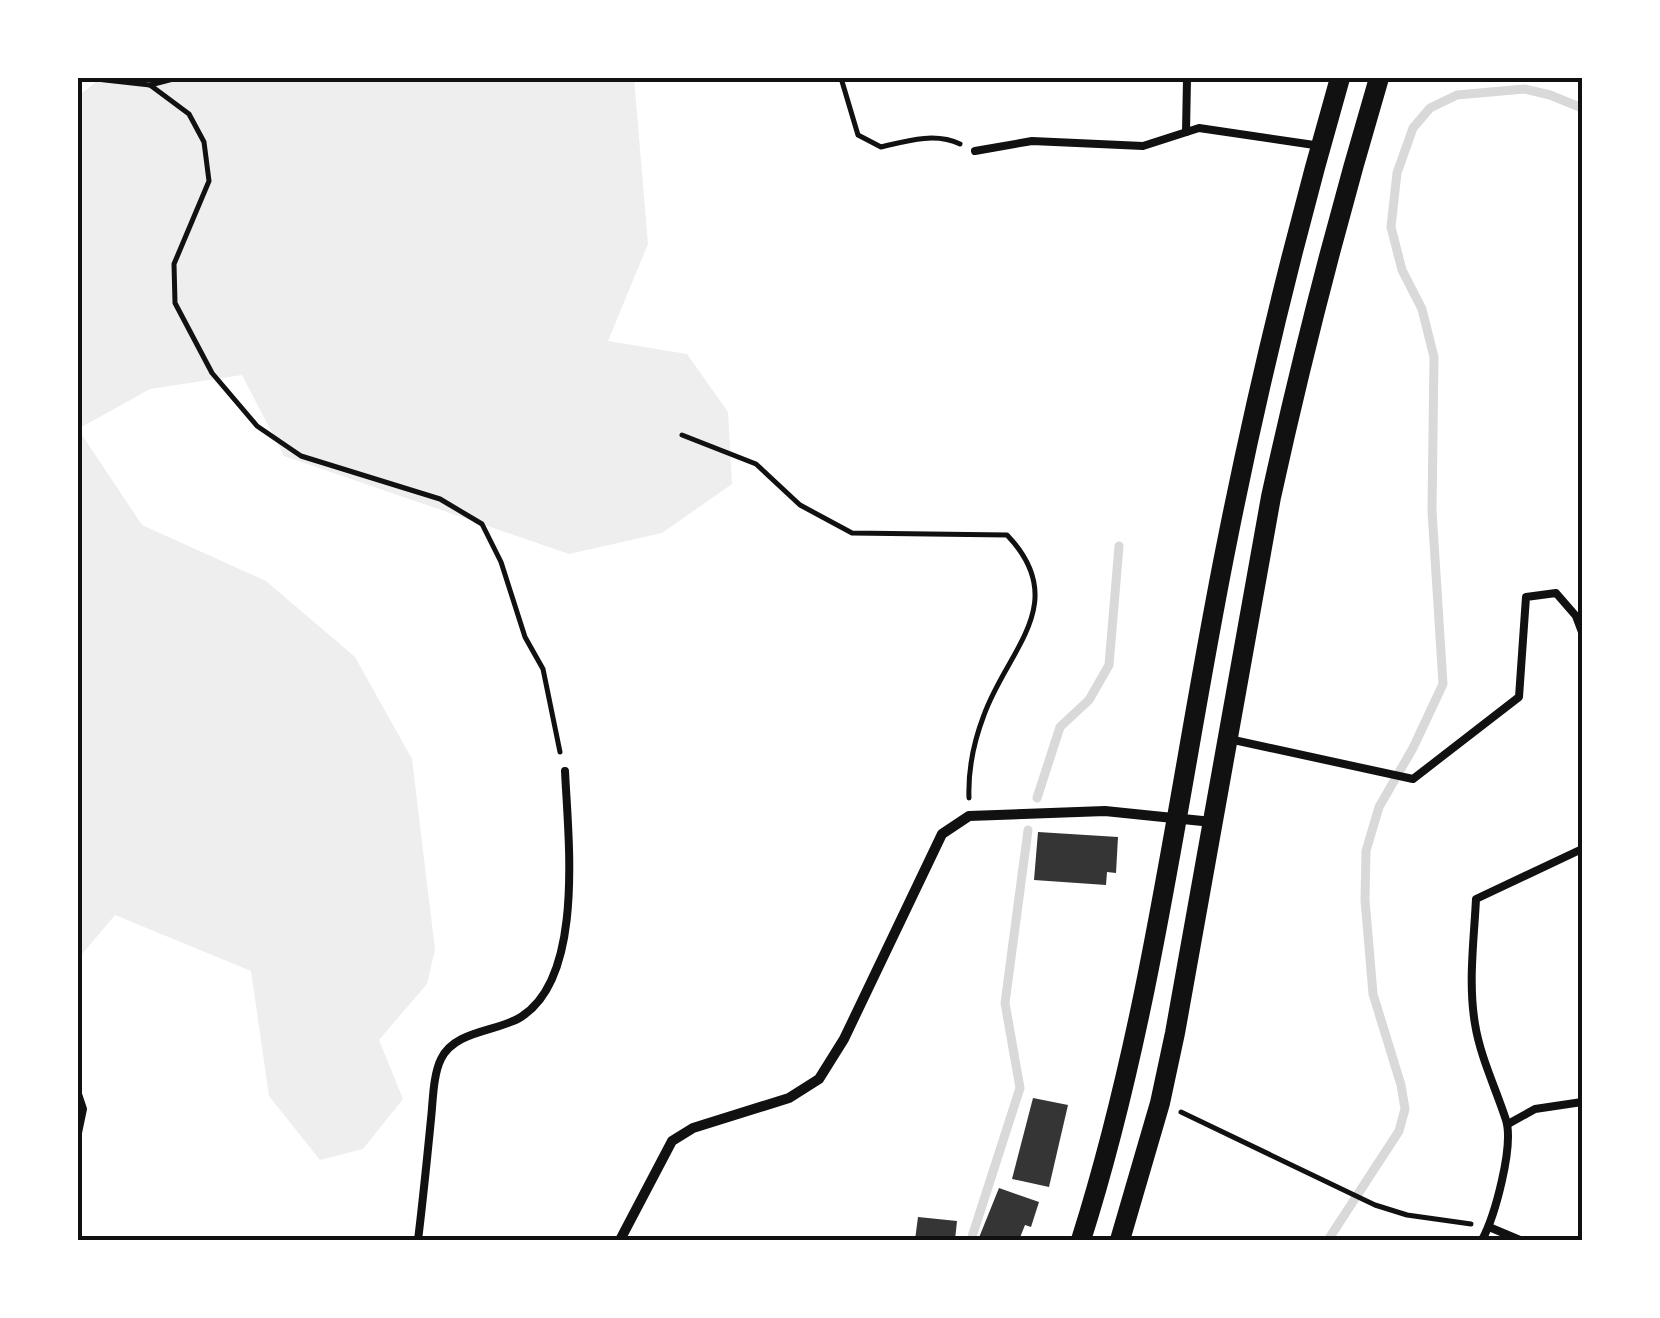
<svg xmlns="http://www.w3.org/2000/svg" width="1660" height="1318" font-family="Manrope,sans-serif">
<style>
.green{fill:#eee}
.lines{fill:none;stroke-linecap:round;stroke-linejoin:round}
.stream{stroke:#d9d9d9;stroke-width:9}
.building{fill:#353535}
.path{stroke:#111;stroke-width:5}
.service{stroke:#111;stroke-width:8}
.minor{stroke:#111;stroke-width:10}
.secondary{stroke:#111;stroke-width:20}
.neatline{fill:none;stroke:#111;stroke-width:4}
</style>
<rect width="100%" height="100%" fill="#fff"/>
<polygon class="green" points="101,78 634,78 648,244 608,341 687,354 728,412 732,484 662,533 569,554 284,456 242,375 150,389 78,429 142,525 266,581 355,657 412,759 435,950 427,984 379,1040 403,1099 363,1149 320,1160 269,1096 251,971 115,915 78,959 78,96"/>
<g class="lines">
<g class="stream">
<polyline points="1037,798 1060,727 1089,700 1109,665 1119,546"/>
<polyline points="971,1240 1020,1088 1005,1003 1028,830"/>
<polyline points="1328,1240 1399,1131 1405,1109 1401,1085 1373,994 1365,900 1366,851 1379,807 1413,748 1443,684 1432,511 1434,357 1422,309 1402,270 1391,227 1397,173 1413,128 1430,108 1457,95 1524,89 1550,95 1582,108"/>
</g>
</g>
<g class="building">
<polygon points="1038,832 1118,837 1116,873 1107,872 1106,885 1034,880"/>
<polygon points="1033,1098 1068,1105 1049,1187 1012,1179"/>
<polygon points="999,1188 1039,1202 1031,1227 1025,1225 1019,1240 978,1240"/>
<polygon points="918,1217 957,1221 955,1240 915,1240"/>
</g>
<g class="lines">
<g class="path">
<polyline points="87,78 150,85 189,114 204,142 209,181 174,264 175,303 212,373 257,426 301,456 440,499 482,524 501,562 525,637 543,669 560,752"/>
<path d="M841 78 858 135 881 147C906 141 935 132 960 144"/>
<polyline points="150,85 177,78"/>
<path d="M682 435 756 464 800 505 852 533 1007 535C1072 603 1007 650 984 715 974 741 968 770 969 798"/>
<polyline points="1181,1112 1375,1205 1407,1215 1471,1224"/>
</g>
<g class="service">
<polyline points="1186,132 1187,78"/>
<polyline points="975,151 1032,141 1143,146 1199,128 1321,146"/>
<polyline points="1229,739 1413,779 1519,697 1526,597 1556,593 1576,616 1582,632"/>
<polyline points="78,1094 83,1109 78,1133"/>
<polyline points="1508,1124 1535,1109 1582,1102"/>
<polyline points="1489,1227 1520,1240"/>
<path d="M418 1240C423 1200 427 1159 431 1119 433 1101 433 1075 441 1059 455 1030 497 1032 521 1017 585 977 568 837 565 771"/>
<path d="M1482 1240C1495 1216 1514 1146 1506 1120 1496 1089 1480 1056 1475 1024 1468 983 1474 940 1476 899L1582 849"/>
<polyline points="1581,1240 1582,1240"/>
</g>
<polyline class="minor" points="620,1240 672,1141 693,1128 789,1098 819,1079 844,1039 942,834 969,816 1105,811 1212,822"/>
<g class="secondary">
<path d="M1081 1240C1153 1013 1180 775 1227 542 1258 386 1296 231 1340 78"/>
<path d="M1120 1240 1160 1103 1175 1033 1271 497C1302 356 1338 216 1379 78"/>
</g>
</g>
<rect width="1660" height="1318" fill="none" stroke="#ffffff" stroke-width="160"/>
<rect x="80" y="80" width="1500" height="1158" class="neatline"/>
</svg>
